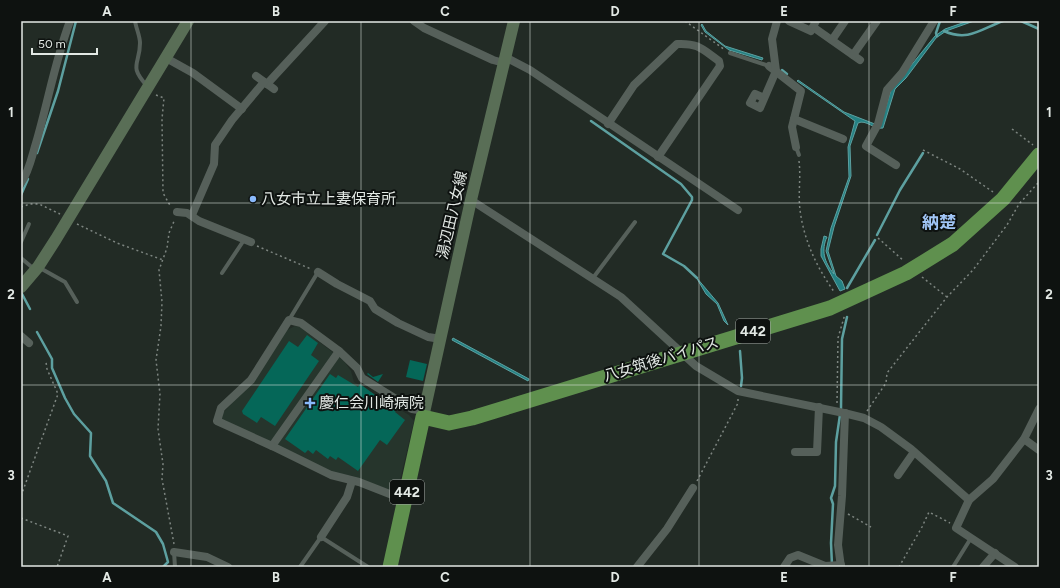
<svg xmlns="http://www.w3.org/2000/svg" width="1060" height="588" font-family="Figtree,'Noto Sans JP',sans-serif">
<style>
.built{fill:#26352c}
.water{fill:#248183;stroke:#5da0a0}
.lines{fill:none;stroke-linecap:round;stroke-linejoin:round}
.stream{stroke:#5da0a0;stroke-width:2.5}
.building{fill:#056758}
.path{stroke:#7d8580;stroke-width:1.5;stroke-dasharray:2 3;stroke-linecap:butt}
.lane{stroke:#56605a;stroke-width:4}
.street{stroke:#56605a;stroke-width:8}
.secondary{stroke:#596e56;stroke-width:12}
.highway{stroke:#5f904e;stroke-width:15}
.grid{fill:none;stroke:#e3e9e5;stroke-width:1;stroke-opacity:0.55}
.poi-dot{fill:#8abafc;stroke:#0e1210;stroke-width:1.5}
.labels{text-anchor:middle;stroke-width:4;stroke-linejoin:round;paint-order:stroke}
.shield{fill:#0e1210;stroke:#a3a8a5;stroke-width:1}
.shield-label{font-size:14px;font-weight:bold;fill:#e3e9e5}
.poi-label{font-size:15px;fill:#e3e9e5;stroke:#0e1210;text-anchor:start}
.street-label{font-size:15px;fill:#e3e9e5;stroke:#0e1210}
.quarter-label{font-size:17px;font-weight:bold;fill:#a1c5f6;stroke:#0e1210}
.neatline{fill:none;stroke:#e3e9e5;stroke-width:1.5}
.grid-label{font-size:13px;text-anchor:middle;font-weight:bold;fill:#e3e9e5}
</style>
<rect width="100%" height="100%" fill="#222b25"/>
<polygon class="built" points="295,326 300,327 344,361 351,371 354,382 409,415 414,421 397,493 353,476 335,473 221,419 223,413 242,392 285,331"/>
<g class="water">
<path d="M968 21H974L946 31 936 38 906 78 895 89 883 128C874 130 866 119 858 123L850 146 851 176 834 227 828 251 836 276 842 281 845 289 840 291 821 256V249L824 236 827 237C821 250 824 262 834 274L826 251 831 228 849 177 848 147 855 121 797 81 798 80 844 112 880 126 891 90 935 36 945 29Z"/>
<polygon points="702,24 706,31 725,46 763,58 762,60 729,50 705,32 701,25"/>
<polygon points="696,277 718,303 728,325 724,321 717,304 706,294"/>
<polygon points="453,338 529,379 528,381 452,340"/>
</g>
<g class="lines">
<g class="stream">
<polyline points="1021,21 1039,29"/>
<path d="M944 31C968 42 981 29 1003 21"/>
<polyline points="937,36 936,33 940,21"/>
<polyline points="782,70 787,74"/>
<polyline points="591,121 681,184 692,197 692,200 663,254 684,266 697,278"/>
<polyline points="37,153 58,91 76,21"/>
<polyline points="21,195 28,179"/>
<polyline points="877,235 900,190 923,153"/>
<polyline points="847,288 875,240"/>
<polyline points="21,292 30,309"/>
<polyline points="37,332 52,359 52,368 65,398 74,414 91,433 90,456 106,481 113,503 156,532 163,544 168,562 163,567"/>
<polyline points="740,351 742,378 741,386"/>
<polyline points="832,565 831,543 833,504 831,498 835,486 836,442 841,408 842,339 847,317"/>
</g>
</g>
<g class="building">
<polygon points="307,335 318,343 311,355 319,361 275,426 261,417 257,423 243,414 242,411 289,341 298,347"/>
<polygon points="410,360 427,364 423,381 406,377"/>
<polygon points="368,373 373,377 383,374 378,382 367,374"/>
<polygon points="330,374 336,378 338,375 358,387 360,384 389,405 390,404 397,409 395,412 405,420 387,445 380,440 358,471 338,457 336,460 330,456 328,459 316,450 313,454 308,450 305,453 285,439"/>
</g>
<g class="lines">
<g class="path">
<polyline points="685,21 725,50"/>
<polyline points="156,95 164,98 162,119 163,193 171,207"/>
<polyline points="1012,129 1033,145"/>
<polyline points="923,150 960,169 993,192"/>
<path d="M799 161C801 177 798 194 800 210 804 241 817 268 835 293"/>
<polyline points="21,207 30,204 39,204 60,214"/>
<polyline points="77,224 117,243 163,260"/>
<polyline points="878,238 904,261"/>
<polyline points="257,246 311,269"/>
<polyline points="922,277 947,297"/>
<polyline points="837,403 838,338 845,314"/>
<polyline points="867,411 886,383 887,373 947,297 973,270 1007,225 1019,204 1039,182"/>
<polyline points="697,481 738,403 738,399"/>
<polyline points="21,496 58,394 47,369 46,362"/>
<polyline points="848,514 871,527"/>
<polyline points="21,518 68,536 57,567"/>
<polyline points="174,544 162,479 163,464 158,429 160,394 156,360 161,326 162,302 159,270 167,248 169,233 175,219"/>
<polyline points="899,567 922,527 929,512 950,523"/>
</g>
<g class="lane">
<path d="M135 21C136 28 140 36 140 43 140 65 128 65 147 86"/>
<polyline points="730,53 769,66"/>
<polyline points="796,147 799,155"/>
<polyline points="21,242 29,224"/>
<polyline points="21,258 34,269"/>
<polyline points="40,268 65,282 77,302"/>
<polyline points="222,273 244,240"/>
<polyline points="593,278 635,222"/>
<polyline points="289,320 318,272"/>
<polyline points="174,552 175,567"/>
<polyline points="300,567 321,537 368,567"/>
<polyline points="953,567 971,538"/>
</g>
<g class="street">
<polyline points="414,21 424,28 493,60 504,63"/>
<polyline points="789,21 811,31 816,21"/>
<polyline points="813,27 860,60"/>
<polyline points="832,40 845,21"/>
<polyline points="853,55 877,21"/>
<polyline points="505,57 530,70 738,210"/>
<polyline points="166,58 193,73 242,109"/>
<polyline points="769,66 801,91 792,127 796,147"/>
<polyline points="256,76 274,89"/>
<polyline points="267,84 325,21"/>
<polyline points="764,98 755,94 750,103 760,108 776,71 772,39 777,21"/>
<polyline points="794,119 843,139"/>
<path d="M608 124 634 85 677 44C699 43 702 49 719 61L720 66 658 157"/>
<polyline points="896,165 866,146 878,124 887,90 902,73 934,21"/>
<path d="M21 183C29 172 32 156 36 143 48 102 55 61 70 21"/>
<polyline points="471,200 621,297 696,366 738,391 844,413 864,418 881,427 911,449 969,500"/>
<polyline points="177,212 187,213 199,221 251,242"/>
<polyline points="192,215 214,164 215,145 232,120 264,82"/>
<polyline points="318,272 337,284 370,301 375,309 398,323 428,337 441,339"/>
<polyline points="21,336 29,343"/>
<polyline points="1024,439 1039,450"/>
<polyline points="272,446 339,351"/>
<polyline points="795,452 817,452 819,407"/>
<polyline points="898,475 914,452"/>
<polyline points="405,500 359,482 331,475 272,446 217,421 221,408 251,380 289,320 301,323 339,351 357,368 362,378 412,409 425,411"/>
<polyline points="321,537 347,497 352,481"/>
<polyline points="174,552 207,557 228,567"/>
<polyline points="637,567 667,529 693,488"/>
<polyline points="784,567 790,558 798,555 825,566 841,565"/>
<polyline points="841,567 838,545 842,496 845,413"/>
<polyline points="983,567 995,553"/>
<polyline points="1015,567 956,528 969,500 993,479 1024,439 1039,409"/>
</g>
<g class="secondary">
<polyline points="21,287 38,267 56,239 188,21"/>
<polyline points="423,417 471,200 514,21"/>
</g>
<polyline class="highway" points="390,567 423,417 449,423 472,418 830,308 906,273 953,244 1003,199 1039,155"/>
</g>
<path class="grid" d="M191 21V567M361 21V567M530 21V567M699 21V567M869 21V567M21 203H1039M21 385H1039"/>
<g class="poi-dot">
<circle cx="253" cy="199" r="4"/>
<path d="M308 397h4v4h4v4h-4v4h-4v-4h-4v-4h4z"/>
</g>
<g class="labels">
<g class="shield">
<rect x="736" y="319" width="34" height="24" rx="3"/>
<rect x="390" y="480" width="34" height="24" rx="3"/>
</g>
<g class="shield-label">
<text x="753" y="336">442</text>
<text x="407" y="497">442</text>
</g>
<g class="poi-label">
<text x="261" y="204">八女市立上妻保育所</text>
<text x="319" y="408">慶仁会川崎病院</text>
</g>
<g class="street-label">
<text transform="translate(452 215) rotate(-77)" y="5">湯辺田八女線</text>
<text transform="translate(661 359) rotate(-17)" y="5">八女筑後バイパス</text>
</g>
<g class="quarter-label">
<text x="939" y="228">納楚</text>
</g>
</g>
<rect width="1060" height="588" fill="none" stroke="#0e1210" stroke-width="44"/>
<path d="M32 48v6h65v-6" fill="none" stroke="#e3e9e5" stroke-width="2"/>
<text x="38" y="48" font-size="12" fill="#e3e9e5" stroke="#0e1210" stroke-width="3" paint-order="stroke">50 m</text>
<rect x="22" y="22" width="1016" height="544" class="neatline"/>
<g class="grid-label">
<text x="107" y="16">A</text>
<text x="276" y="16">B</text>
<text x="445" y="16">C</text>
<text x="615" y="16">D</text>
<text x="784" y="16">E</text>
<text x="953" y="16">F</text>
<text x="11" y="117">1</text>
<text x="1049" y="117">1</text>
<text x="11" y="299">2</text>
<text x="1049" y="299">2</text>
<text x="11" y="480">3</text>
<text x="1049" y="480">3</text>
<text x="107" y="582">A</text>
<text x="276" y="582">B</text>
<text x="445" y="582">C</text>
<text x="615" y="582">D</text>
<text x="784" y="582">E</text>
<text x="953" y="582">F</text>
</g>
</svg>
